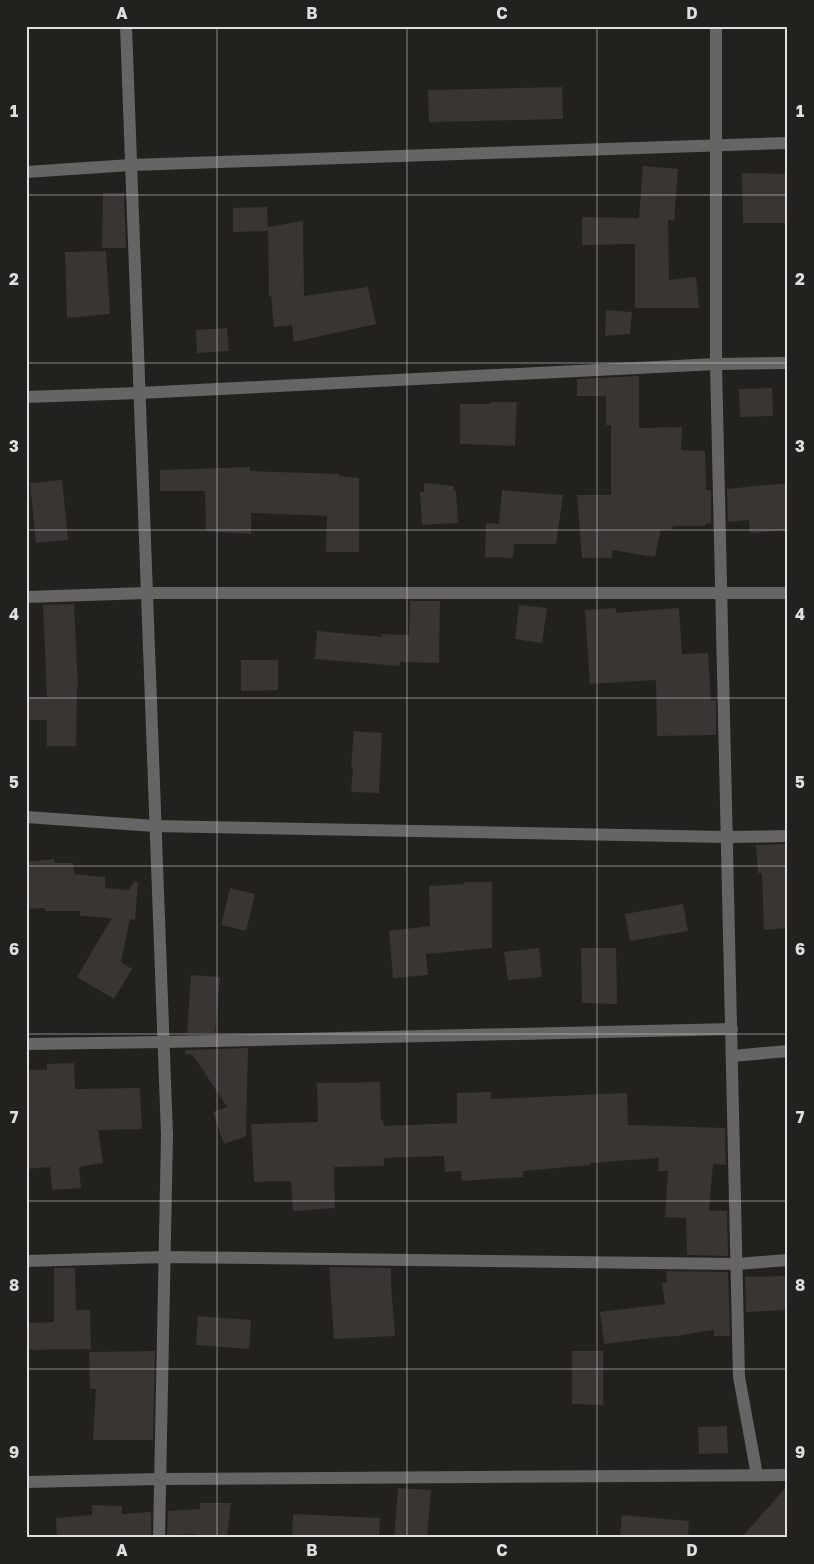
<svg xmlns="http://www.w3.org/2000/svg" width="814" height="1564" font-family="'Golos Text',sans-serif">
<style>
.building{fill:#383533}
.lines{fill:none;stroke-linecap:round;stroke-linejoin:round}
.street{stroke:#666464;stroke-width:12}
.grid{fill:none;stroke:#e0dfdd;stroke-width:1;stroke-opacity:0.55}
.neatline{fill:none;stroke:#e0dfdd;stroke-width:2}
.grid-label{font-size:16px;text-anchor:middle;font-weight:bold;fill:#e0dfdd}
</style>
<rect width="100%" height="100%" fill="#22211e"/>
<g class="building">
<polygon points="562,87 563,119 429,122 428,90"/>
<polygon points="643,166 678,169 674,221 668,220 669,280 696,277 699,308 635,308 635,244 582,245 582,217 639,218"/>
<polygon points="742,173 788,174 788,223 743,223"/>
<polygon points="103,193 124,193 126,248 102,248"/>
<polygon points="267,207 268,231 233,232 233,208"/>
<polygon points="303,221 304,296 368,287 376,324 294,342 292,325 274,327 271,296 269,296 268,227"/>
<polygon points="106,251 110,314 67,318 65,252"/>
<polygon points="606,310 632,312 630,334 605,336"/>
<polygon points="227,328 229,351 197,353 196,330"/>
<polygon points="639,376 639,428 682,427 681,450 705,451 706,490 711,490 711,523 705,524 705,526 673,526 672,530 661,529 655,557 612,550 612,558 582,558 577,495 611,495 611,425 606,425 606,396 577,396 577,379"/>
<polygon points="772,388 773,416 740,417 739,389"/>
<polygon points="491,402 517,402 515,446 460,444 460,404 491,404"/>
<polygon points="250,467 250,471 339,474 339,476 359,478 359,552 326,552 327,516 251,513 251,534 206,531 205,491 160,491 160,470"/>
<polygon points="62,480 68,540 36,543 30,483"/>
<polygon points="424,483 454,486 454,491 456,491 458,523 422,525 420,492 424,492"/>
<polygon points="788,483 788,530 750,533 749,520 728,522 727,489"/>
<polygon points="502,490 563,495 556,544 514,544 513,558 485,557 486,523 499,524"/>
<polygon points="410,601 440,601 439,663 400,662 400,666 315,659 317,631 382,637 382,634 409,635"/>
<polygon points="74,604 78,688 77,688 76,746 47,746 47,720 26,720 26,697 47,697 43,605"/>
<polygon points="519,605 547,608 542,643 515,639"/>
<polygon points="616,608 616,613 679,608 682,654 708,653 711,701 716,700 716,735 657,736 656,680 590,684 585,610"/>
<polygon points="241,660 278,660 278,690 241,691"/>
<polygon points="354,731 382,733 379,793 351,792 353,767 351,767"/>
<polygon points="788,844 788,928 764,930 762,873 758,873 756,845"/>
<polygon points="54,859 55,863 73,863 74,874 105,877 105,888 129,890 134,881 138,883 135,920 130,919 121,962 132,969 114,999 77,977 112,918 80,916 80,911 45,911 45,908 26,909 26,862"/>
<polygon points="464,882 492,882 492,948 426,954 428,975 393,978 389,931 430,926 429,886 464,884"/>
<polygon points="230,888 255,894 246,931 221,925"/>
<polygon points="683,904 688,931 630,941 625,914"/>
<polygon points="539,948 542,977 508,980 504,952"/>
<polygon points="581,948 616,948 617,1004 582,1003"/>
<polygon points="191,975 220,977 215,1033 187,1033"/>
<polygon points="248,1048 246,1136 224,1144 213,1112 227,1107 193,1055 185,1054 186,1050"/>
<polygon points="74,1063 75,1089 140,1088 142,1129 98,1130 103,1163 79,1167 81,1188 52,1190 50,1167 26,1169 26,1070 47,1070 47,1064"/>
<polygon points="380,1082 381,1120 383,1120 384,1126 457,1123 457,1093 491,1092 491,1099 627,1093 628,1125 725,1128 726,1165 713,1164 709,1210 727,1211 728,1256 687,1255 686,1218 665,1217 668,1171 658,1171 659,1158 590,1163 590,1165 523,1171 523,1177 462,1181 461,1171 445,1172 444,1156 384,1158 384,1166 334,1167 335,1208 293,1211 291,1181 254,1182 251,1124 318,1122 317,1083"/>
<polygon points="329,1267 391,1268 391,1284 395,1336 334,1339"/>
<polygon points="54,1268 75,1268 76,1310 90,1310 91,1349 26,1350 26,1323 54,1322"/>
<polygon points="666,1271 728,1272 730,1336 714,1336 714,1330 670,1337 670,1336 604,1344 600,1312 665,1304 662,1283 667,1282"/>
<polygon points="788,1276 788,1310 746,1312 745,1277"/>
<polygon points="198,1316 251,1320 249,1349 196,1345"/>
<polygon points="155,1351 153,1440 93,1440 96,1389 90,1389 89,1352"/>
<polygon points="572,1351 603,1351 603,1405 572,1404"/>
<polygon points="727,1426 728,1453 699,1454 698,1427"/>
<polygon points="788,1485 788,1538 741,1538"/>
<polygon points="398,1488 431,1490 427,1538 394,1538"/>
<polygon points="200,1503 231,1503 227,1538 195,1538 195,1534 167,1535 168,1511 200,1509"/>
<polygon points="92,1505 122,1506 122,1514 151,1512 151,1535 121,1536 121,1538 57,1538 56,1518 92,1515"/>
<polygon points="293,1514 380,1518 379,1538 292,1538"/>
<polygon points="622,1515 689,1521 688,1538 620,1538"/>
</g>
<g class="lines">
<g class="street">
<polyline points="126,26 167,1135 159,1538"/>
<polyline points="716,26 716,364 739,1377 757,1475"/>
<polyline points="26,172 131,165 788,143"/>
<polyline points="26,397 139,393 716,364 788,363"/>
<polyline points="26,597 146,593 788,593"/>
<polyline points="26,817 155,826 726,837 788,836"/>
<polyline points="26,1044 164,1042 732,1029"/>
<polyline points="732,1056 788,1051"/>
<polyline points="26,1261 165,1257 737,1264 788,1260"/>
<polyline points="26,1482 160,1479 788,1475"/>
</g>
</g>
<path class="grid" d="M217 26V1538M407 26V1538M597 26V1538M26 195H788M26 363H788M26 530H788M26 698H788M26 866H788M26 1034H788M26 1201H788M26 1369H788"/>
<rect width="814" height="1564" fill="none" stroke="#22211e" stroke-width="55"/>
<rect x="28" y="28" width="758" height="1508" class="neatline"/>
<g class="grid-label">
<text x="122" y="19">A</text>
<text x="312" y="19">B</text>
<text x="502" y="19">C</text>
<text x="692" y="19">D</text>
<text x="14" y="117">1</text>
<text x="800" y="117">1</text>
<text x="14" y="285">2</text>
<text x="800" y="285">2</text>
<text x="14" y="452">3</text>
<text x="800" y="452">3</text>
<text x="14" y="620">4</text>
<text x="800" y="620">4</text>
<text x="14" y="788">5</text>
<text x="800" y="788">5</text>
<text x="14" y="955">6</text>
<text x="800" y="955">6</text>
<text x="14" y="1123">7</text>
<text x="800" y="1123">7</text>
<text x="14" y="1291">8</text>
<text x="800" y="1291">8</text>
<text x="14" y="1458">9</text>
<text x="800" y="1458">9</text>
<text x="122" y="1556">A</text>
<text x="312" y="1556">B</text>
<text x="502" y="1556">C</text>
<text x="692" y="1556">D</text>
</g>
</svg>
